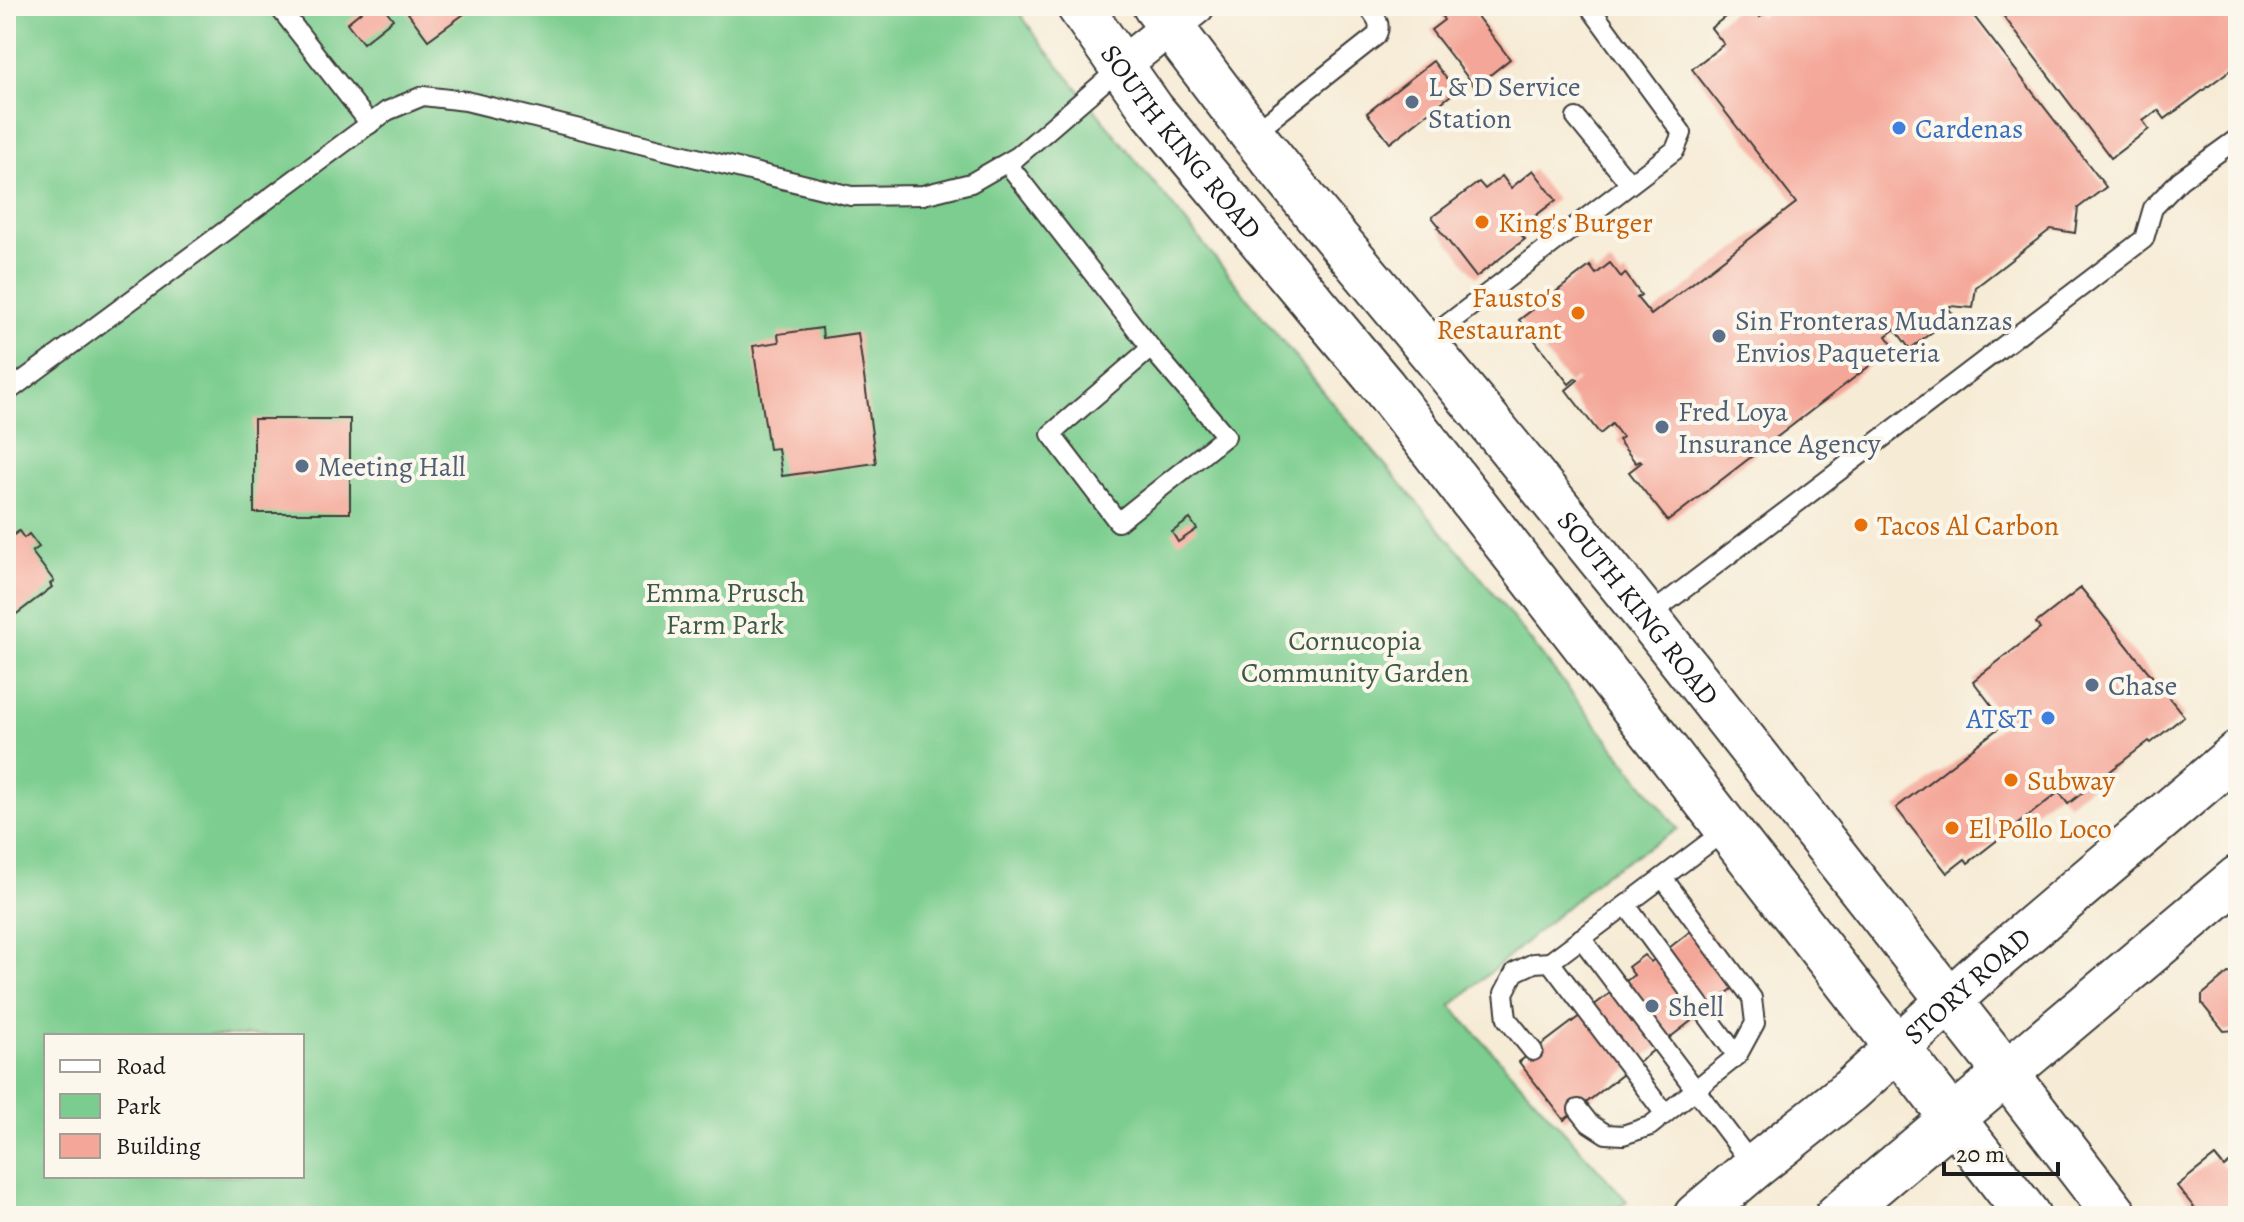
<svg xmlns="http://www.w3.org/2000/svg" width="2244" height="1222" font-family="Alegreya,serif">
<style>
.green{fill:#7bcd8f;stroke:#4c7456;stroke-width:2;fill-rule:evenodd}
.building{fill:#f4a799}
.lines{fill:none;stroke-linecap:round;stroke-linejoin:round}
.service-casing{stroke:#3d3b38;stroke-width:22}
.minor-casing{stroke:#3d3b38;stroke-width:40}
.secondary-casing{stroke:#3d3b38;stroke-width:48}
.primary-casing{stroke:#3d3b38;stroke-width:48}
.service{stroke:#fff;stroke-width:18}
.minor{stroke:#fff;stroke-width:36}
.secondary{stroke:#fff;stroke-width:44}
.primary{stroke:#fff;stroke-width:44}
.service-dot{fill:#5c6f8a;stroke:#fbf7ec;stroke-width:3}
.shop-dot{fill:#3f7fe0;stroke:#fbf7ec;stroke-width:3}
.food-dot{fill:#e8710a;stroke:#fbf7ec;stroke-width:3}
.labels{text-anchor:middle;stroke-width:8;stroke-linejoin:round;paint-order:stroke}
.service-label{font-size:28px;fill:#4e5e75;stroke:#fbf7ec;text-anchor:start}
.shop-label{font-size:28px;fill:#366cbe;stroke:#fbf7ec;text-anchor:start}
.street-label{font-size:28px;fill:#1c1c1c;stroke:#fbf7ec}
.food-label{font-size:28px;fill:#c56008;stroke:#fbf7ec;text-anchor:start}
.park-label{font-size:28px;fill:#3d5a44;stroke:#fbf7ec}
</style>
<rect width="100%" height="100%" fill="#fbf7ec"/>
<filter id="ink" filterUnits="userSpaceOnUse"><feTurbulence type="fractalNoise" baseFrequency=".0125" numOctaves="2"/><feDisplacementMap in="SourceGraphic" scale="16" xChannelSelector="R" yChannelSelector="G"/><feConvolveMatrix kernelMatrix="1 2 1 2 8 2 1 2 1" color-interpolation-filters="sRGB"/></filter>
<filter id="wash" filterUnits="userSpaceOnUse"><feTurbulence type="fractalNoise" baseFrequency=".006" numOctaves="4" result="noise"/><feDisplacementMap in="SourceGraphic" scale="32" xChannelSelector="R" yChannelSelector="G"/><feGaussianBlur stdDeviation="1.8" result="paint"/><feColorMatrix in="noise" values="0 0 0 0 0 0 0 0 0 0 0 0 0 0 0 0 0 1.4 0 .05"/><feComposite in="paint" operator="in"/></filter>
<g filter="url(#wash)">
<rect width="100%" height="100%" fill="#f6ebd5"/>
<path class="green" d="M6 6H1015L1040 42 1334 405 1479 575 1678 829 1605 874 1451 1006 1627 1201 1609 1216H6ZM46 1036H302V1176H46Z"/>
<g id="blocks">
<g class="building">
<polygon points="368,6 383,6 393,19 363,43 347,23"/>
<polygon points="417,6 458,6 464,14 428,40 408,13"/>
<polygon points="1461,6 1469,6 1510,59 1475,87 1431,30 1444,20 1442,17"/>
<polygon points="1739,6 1752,6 1760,17 1770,9 1768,6 1966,6 2106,187 2078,208 2075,233 2051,229 1976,287 1973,308 1950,306 1948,308 1954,315 1910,349 1895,329 1886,336 1894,347 1668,521 1629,472 1642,462 1640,461 1636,463 1618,440 1622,437 1612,424 1600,434 1566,390 1578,380 1576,378 1569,384 1519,320 1590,266 1596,274 1610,263 1621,277 1625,273 1641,295 1637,298 1651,315 1796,203 1692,69 1724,44 1711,28"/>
<polygon points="1996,6 2238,6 2238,64 2165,119 2158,110 2143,121 2149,129 2111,158"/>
<polygon points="1433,61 1456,91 1390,143 1367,113"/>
<polygon points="1533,170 1556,200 1517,230 1525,239 1476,277 1438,228 1440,227 1432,217 1479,182 1485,189 1502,176 1511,188"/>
<polygon points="822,328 823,338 858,333 876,463 782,476 778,448 769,449 753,346 779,342 778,334"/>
<rect x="254" y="419" width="96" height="94"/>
<polygon points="1190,519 1197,529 1178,542 1172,532"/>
<polygon points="19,531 24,538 29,534 39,547 32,552 54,581 50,584 52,587 6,622 6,541"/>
<polygon points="2081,588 2184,716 2151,743 2149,741 2068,804 2059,792 1968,863 1965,859 1947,873 1896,808 2005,723 1973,681 2040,629 2036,623"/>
<polygon points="1701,923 1745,979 1564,1120 1519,1062 1634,975 1628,967 1644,955 1651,962"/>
<polygon points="2228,973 2238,975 2238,1034 2235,1030 2224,1031 2202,1004 2202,995"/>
<polygon points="2215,1156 2224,1167 2238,1156 2238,1216 2201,1216 2177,1186"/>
</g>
</g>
</g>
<g filter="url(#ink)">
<use href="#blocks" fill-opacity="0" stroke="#3d3b38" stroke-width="2"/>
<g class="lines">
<defs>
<g id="service">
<polyline points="278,6 370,124"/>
<polyline points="1576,118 1630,184"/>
<path d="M1252 134 1376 36C1383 24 1375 16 1367 6"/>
<polyline points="1007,163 1151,348 1226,436 1118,522 1051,434 1151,348"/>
<polyline points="1424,342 1675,150 1682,133 1589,6"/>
<polyline points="6,393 387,111 423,96 466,101 851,196 923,195 971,183 1018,156 1121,67"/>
<polyline points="1647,617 2144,239 2153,208 2180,180 2238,138"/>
<polyline points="1626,905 1737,1056"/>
<polyline points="1581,938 1754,1167"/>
<polyline points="1533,1051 1507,1019 1504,993 1515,972 1534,963 1550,962"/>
<polyline points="1578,1109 1589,1123 1606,1134 1623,1135 1650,1126 1737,1056 1755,1023 1752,998 1663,878"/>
<polyline points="1665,1114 1550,962 1727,829"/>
</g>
<polyline id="minor" points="1121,66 1196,6"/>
<g id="secondary">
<polyline points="2006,1073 2116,1216"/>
<polyline points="1953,1119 2028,1216"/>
</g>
<g id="primary">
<path id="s1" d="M1079 6 1152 110 1383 386 1953 1119"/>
<path id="s2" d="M1155 6 1252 134 1317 215 1486 418 1647 617 2006 1073"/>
<path id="s3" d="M1696 1216 1754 1167 1851 1090 1992 962 2238 753"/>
<polyline points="1837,1216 2238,878"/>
</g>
</defs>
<use href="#service" class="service-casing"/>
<use href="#minor" class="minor-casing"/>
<use href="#secondary" class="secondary-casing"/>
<use href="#primary" class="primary-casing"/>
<use href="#service" class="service"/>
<use href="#minor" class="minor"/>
<use href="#secondary" class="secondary"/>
<use href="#primary" class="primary"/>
</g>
</g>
<g class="service-dot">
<circle cx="1412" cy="102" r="8"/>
<circle cx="1719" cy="336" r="8"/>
<circle cx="1662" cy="427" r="8"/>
<circle cx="302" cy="466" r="8"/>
<circle cx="2092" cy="685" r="8"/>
<circle cx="1652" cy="1006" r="8"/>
</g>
<g class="shop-dot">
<circle cx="1899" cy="128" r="8"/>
<circle cx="2048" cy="718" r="8"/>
</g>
<g class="food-dot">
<circle cx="1482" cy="222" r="8"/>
<circle cx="1578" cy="313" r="8"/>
<circle cx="1861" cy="525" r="8"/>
<circle cx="2011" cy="780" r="8"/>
<circle cx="1952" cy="828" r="8"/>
</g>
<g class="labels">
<g class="service-label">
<text x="1428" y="96">L &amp; D Service<tspan x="1428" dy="32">Station</tspan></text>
<text x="1735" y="330">Sin Fronteras Mudanzas<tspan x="1735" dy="32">Envios Paqueteria</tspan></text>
<text x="1678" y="421">Fred Loya<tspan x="1678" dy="32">Insurance Agency</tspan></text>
<text x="318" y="476">Meeting Hall</text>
<text x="2108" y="695">Chase</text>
<text x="1668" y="1016">Shell</text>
</g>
<g class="shop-label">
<text x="1915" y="138">Cardenas</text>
<text x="2032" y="728" text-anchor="end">AT&amp;T</text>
</g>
<g class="street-label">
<text dy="10" stroke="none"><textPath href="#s1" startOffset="170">SOUTH KING ROAD</textPath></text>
<text dy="10" stroke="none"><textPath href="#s2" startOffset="772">SOUTH KING ROAD</textPath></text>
<text dy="10" stroke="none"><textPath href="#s3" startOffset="356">STORY ROAD</textPath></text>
</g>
<g class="food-label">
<text x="1498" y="232">King's Burger</text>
<text x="1562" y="307" text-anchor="end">Fausto's<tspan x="1562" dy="32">Restaurant</tspan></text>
<text x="1877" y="535">Tacos Al Carbon</text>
<text x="2027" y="790">Subway</text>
<text x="1968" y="838">El Pollo Loco</text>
</g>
<g class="park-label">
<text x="725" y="602">Emma Prusch<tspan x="725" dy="32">Farm Park</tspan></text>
<text x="1355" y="650">Cornucopia<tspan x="1355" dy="32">Community Garden</tspan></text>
</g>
</g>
<rect width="2244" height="1222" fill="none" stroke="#fbf7ec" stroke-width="32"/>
<rect x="44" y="1034" width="260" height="144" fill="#fbf7ec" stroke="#a29f99" stroke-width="2"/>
<rect x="60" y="1060" width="40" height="12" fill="#ffffff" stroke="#a29f99" stroke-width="2"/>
<text x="116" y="1074" font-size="24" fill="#1c1c1c">Road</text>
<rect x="60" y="1094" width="40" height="24" fill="#7bcd8f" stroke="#a29f99" stroke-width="2"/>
<text x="116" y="1114" font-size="24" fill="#1c1c1c">Park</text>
<rect x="60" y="1134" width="40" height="24" fill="#f4a799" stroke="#a29f99" stroke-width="2"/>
<text x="116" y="1154" font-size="24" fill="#1c1c1c">Building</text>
<path d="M1944 1162v12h114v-12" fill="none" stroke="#1c1c1c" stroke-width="4"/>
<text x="1956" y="1162" font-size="24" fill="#1c1c1c" stroke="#fbf7ec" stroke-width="6" paint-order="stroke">20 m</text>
</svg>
